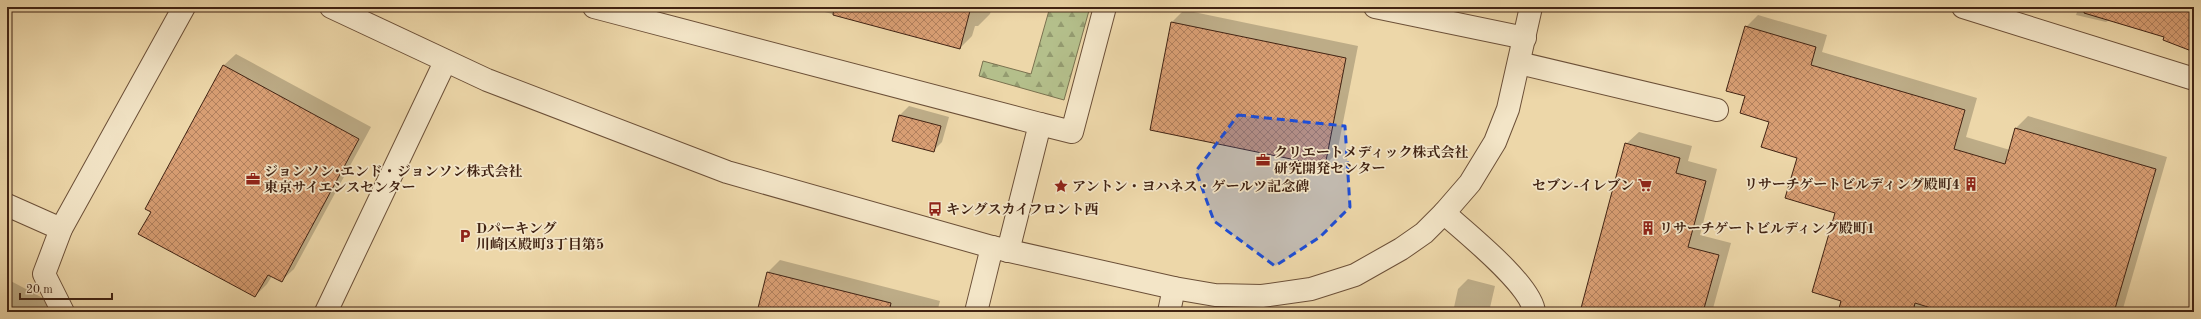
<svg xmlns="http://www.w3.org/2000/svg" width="2201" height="319" font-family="'Old Standard TT','Noto Serif JP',serif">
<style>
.forest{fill:url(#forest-firs);stroke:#7a714f}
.shadow{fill:#0003}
.building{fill:url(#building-cross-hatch);stroke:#412313}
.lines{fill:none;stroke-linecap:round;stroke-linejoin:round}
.minor-casing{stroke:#6c5038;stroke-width:24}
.minor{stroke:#f3e5c7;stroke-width:22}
.marked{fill:#1d4ed8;fill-opacity:0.2;stroke:#1d4ed8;stroke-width:3;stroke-dasharray:8 5;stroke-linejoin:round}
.labels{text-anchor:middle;stroke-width:3.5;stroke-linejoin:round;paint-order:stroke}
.poi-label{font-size:14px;font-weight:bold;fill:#412313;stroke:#f3e5c7;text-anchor:start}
</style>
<defs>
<pattern id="forest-firs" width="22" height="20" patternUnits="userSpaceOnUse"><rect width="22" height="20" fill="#b4bf8b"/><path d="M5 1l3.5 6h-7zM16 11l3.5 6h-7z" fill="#949b70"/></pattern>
<pattern id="building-cross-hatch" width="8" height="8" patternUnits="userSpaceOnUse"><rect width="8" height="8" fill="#d89e73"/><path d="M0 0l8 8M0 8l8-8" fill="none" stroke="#b1805d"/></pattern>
</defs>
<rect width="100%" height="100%" fill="#edd7a9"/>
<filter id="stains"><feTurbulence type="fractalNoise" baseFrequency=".005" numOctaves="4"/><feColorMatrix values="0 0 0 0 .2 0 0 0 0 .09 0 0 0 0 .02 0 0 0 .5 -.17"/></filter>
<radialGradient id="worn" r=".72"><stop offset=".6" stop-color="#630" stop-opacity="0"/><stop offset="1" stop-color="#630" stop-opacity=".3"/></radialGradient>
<polygon class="forest" points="1050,7 1090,7 1064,100 979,76 983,61 1031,74"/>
<g class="shadow">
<polygon points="806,7 992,7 990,14 978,26 975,26 972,36 960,48"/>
<polygon points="2069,7 2194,7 2194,48 2165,37 2109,20 2106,22 2076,15 2078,9"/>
<polygon points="1184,10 1358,46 1337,153 1325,165 1151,129 1172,22"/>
<polygon points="1758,15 1827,35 1822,52 1977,98 1966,137 2010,150 2016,128 2028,116 2167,157 2122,312 1839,312 1842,300 1836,212 1770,121 1746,95 1746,27"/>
<polygon points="236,54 371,127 294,269 281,281 272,276 267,284 255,296 152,211 223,66"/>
<polygon points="909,106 949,117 942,142 933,151 893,140 900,115"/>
<polygon points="1639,132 1692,146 1688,161 1717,169 1700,235 1731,243 1712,312 1581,312 1626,144"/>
<polygon points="780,260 940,301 937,312 758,312 768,272"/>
<polygon points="7,279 56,305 52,312 7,312"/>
<polygon points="1468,279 1495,286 1489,312 1453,312 1458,289"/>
</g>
<g class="building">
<polygon points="834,7 971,7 960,49 833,15"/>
<polygon points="2085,7 2194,7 2194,52 2163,40 2164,37 2084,13"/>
<polygon points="1171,22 1346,58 1325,166 1150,130"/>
<polygon points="1745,26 1816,47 1811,65 1965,110 1954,149 2005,164 2015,128 2156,169 2114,312 1944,312 1915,303 1913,312 1838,312 1841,301 1812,292 1835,213 1785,198 1797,158 1761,147 1769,122 1740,113 1745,96 1726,91"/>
<polygon points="223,65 359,139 282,282 268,275 255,297 138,234 151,212 145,209"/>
<polygon points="899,115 941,126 934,152 892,141"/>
<polygon points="1625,143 1680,158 1676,173 1706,181 1688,247 1719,255 1703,312 1580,312"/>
<polygon points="767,272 891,303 889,312 757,312"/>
</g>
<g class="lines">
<defs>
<g id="minor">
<polyline points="331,7 487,80 727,172 992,247 1174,288 1215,295 1262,296 1311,289 1355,275 1401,249 1424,233 1444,213 1470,183 1495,142 1508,109 1531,7"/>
<polyline points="594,7 1040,124 1008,251"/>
<polyline points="1375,7 1525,38"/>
<polyline points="1963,7 2194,79"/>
<polyline points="1519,63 1717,110"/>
<polyline points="1040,124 1072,132 1105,7"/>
<polyline points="7,205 61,229"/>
<path d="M1444 213C1465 232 1532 285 1534 312"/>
<polyline points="63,312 44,274 61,229 184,7"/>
<polyline points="326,312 445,62"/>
<polyline points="976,312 992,247"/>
<polyline points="1169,312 1174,288"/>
</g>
</defs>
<use href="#minor" class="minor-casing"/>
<use href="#minor" class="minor"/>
</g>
<path class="marked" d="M1238 115 1345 126 1350 207 1320 237 1275 266 1214 221 1196 171Z"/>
<defs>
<symbol id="office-bare" viewBox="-9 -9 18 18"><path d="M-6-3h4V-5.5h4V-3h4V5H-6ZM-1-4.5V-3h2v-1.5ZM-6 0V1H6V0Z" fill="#8f2418" stroke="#f3e5c7" stroke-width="2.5" paint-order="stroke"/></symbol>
<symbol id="building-bare" viewBox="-9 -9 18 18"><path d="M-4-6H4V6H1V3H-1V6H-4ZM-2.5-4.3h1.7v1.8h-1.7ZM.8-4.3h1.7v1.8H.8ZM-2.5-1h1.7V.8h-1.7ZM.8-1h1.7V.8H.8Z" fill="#8f2418" stroke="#f3e5c7" stroke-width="2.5" paint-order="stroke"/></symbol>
<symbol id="supermarket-bare" viewBox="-9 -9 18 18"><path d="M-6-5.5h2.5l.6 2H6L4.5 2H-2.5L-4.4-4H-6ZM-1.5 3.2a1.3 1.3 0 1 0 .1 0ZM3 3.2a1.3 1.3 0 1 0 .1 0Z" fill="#8f2418" stroke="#f3e5c7" stroke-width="2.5" paint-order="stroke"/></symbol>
<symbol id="sight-bare" viewBox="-9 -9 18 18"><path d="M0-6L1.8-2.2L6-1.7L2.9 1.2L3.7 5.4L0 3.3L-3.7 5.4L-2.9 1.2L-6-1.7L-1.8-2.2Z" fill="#8f2418" stroke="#f3e5c7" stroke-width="2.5" paint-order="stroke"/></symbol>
<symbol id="bus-bare" viewBox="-9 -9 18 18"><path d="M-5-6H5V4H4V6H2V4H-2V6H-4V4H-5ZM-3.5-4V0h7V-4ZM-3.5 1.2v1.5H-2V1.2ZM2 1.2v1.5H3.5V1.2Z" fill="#8f2418" stroke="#f3e5c7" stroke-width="2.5" paint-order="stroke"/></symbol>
<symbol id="parking-bare" viewBox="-9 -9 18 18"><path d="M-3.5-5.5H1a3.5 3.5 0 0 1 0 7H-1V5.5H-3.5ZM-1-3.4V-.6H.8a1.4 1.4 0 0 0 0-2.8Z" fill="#8f2418" stroke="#f3e5c7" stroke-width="2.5" paint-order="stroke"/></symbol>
</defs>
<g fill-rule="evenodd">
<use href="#office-bare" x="1253" y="150" width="20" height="20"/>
<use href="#office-bare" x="243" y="169" width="20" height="20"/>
<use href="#building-bare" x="1961" y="174" width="20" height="20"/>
<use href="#supermarket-bare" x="1635" y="175" width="20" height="20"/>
<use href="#sight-bare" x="1051" y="176" width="20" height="20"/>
<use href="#bus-bare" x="925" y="199" width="20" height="20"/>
<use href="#building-bare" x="1638" y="218" width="20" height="20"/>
<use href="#parking-bare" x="455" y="226" width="20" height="20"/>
</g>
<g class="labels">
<g class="poi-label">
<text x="1274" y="157">クリエートメディック株式会社<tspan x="1274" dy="16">研究開発センター</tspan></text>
<text x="264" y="176">ジョンソン･エンド・ジョンソン株式会社<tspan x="264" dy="16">東京サイエンスセンター</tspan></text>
<text x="1960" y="189" text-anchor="end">リサーチゲートビルディング殿町4</text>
<text x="1634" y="190" text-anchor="end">セブン-イレブン</text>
<text x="1072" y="191">アントン・ヨハネス・ゲールツ記念碑</text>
<text x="946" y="214">キングスカイフロント西</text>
<text x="476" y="233">Dパーキング<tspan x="476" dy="16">川崎区殿町3丁目第5</tspan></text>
<text x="1659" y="233">リサーチゲートビルディング殿町1</text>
</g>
</g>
<rect width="2201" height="319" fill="none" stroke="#edd7a9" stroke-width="24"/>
<rect x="8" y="8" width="2185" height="303" fill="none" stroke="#412313" stroke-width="2"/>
<rect x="12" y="12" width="2177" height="295" fill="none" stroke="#412313"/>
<path d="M20 293v6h92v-6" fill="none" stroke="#412313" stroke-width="2"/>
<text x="26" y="293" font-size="12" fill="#412313" stroke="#f3e5c7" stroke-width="3" paint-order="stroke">20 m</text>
<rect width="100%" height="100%" filter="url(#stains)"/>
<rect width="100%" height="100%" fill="url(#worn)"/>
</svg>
